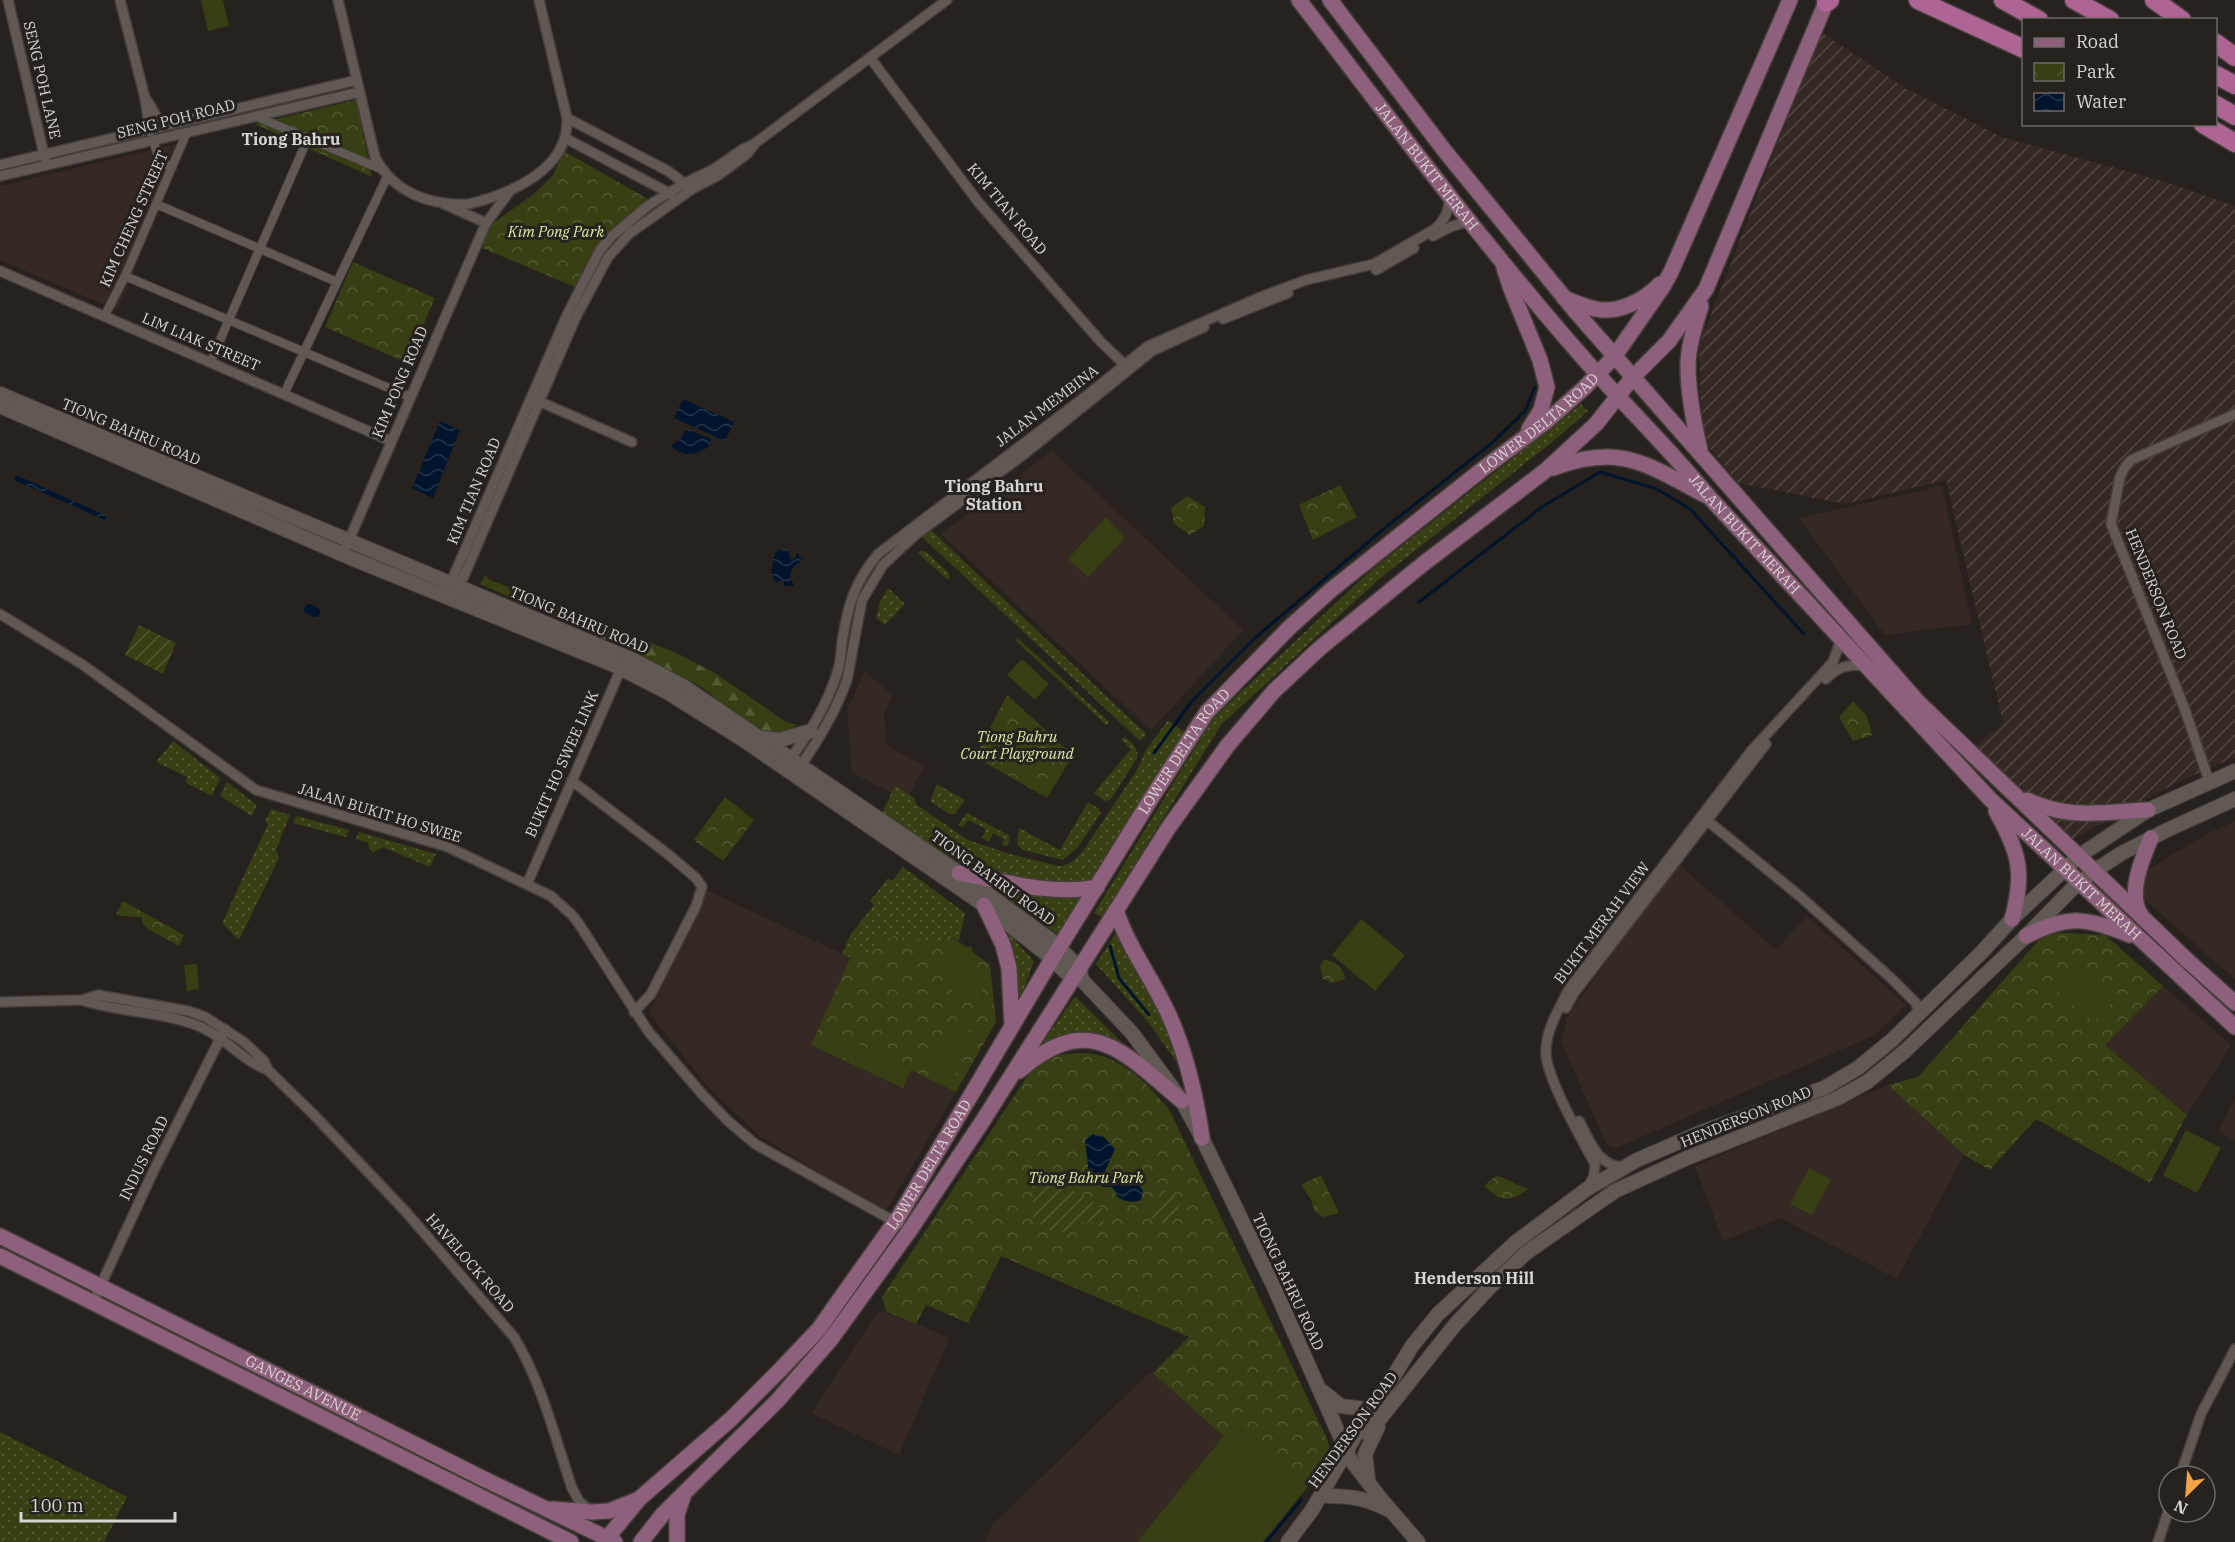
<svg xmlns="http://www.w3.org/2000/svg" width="2235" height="1542" font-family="'IBM Plex Serif',serif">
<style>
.built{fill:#352923}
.industrial{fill:url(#industrial-furrows)}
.grass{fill:url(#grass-dots)}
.forest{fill:url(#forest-firs)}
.park{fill:url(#park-crowns)}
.garden{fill:url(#garden-furrows)}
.pitch{fill:#373f13}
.water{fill:url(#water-waves)}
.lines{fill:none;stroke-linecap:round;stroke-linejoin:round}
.stream{stroke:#00152d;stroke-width:3}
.canal{stroke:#00152d;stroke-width:10}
.pedestrian-casing{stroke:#453f3c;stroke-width:10}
.minor-casing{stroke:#453f3c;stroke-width:12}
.secondary-casing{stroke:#453f3c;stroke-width:16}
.primary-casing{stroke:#453f3c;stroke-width:18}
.motorway-casing{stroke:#453f3c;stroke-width:21}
.pedestrian{stroke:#605954;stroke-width:8}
.minor{stroke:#605954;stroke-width:9}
.secondary{stroke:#605954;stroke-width:14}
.primary{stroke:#8f607b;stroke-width:15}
.motorway{stroke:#ae6495;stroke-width:18}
.labels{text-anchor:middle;stroke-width:6;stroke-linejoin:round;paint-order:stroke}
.street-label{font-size:15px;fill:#d8d4d1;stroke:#28221e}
.park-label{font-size:15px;font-style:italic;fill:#dbec9f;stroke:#28221e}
.neighbourhood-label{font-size:16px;font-weight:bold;fill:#d8d4d1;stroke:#28221e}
</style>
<defs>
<pattern id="industrial-furrows" width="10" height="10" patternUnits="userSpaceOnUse" patternTransform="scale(1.5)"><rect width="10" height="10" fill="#352923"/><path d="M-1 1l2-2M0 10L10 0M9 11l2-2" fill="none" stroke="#524742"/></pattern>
<pattern id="grass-dots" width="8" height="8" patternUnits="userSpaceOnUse" patternTransform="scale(1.5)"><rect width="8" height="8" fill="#373f13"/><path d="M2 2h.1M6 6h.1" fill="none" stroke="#535a34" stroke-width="1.8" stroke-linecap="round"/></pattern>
<pattern id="forest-firs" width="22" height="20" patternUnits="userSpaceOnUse" patternTransform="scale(1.5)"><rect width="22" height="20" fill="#373f13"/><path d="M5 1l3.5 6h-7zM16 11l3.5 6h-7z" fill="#535a34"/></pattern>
<pattern id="park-crowns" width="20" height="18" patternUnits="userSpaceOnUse" patternTransform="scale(1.5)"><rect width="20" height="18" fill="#373f13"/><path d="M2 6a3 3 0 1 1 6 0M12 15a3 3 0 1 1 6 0" fill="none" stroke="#535a34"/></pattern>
<pattern id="garden-furrows" width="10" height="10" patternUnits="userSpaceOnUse" patternTransform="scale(1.5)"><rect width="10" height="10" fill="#373f13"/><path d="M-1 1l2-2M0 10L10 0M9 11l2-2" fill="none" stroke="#535a34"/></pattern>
<pattern id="water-waves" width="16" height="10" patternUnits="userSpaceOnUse" patternTransform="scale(1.5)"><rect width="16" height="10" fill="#00152d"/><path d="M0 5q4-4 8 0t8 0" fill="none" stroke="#24364a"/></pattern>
</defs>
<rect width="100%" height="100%" fill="#28221e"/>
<g class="built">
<polygon points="189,141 117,310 0,260 0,186"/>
<polygon points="1052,451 1243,630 1151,730 941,534"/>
<polygon points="1942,486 1972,624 1885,635 1799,518"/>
<polygon points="865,671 892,696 884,714 886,745 924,766 906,801 852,772 847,710"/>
<polygon points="2235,821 2235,979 2126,883 2205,835"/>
<polygon points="1676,862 1776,950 1807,916 1906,1005 1875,1035 1616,1148 1607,1145 1561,1042 1567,1018"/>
<polygon points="708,891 851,958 959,941 990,965 996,1022 886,1212 761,1137 709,1088 649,1013"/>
<polygon points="2163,986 2231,1045 2187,1115 2105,1045"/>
<polygon points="1888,1085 1964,1155 1897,1279 1780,1218 1723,1241 1695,1166"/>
<polygon points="2235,1098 2235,1140 2218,1131"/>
<polygon points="886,1311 949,1338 899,1455 811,1413 877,1313"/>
<polygon points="1153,1373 1223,1436 1137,1542 985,1542 991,1526 1148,1374"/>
</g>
<polygon class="industrial" points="1821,32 1905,88 2002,137 2163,181 2235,206 2235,757 2178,782 2073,839 1976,747 2003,723 1946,480 1845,504 1738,483 1709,447 1701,414 1699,345"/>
<g class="grass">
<polygon points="1581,404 1588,411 1556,439 1378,580 1221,725 1102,917 1094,913 1213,718 1370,571"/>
<polygon points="930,529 1146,734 1140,741 922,537"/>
<polygon points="921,551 925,551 948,572 950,577 948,580 918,553"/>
<polygon points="888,588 905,604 885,625 876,618 880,602"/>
<polygon points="1018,638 1109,722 1106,725 1016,641"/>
<path d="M1168 720 1187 734 1062 937 880 817 895 786 913 797 917 805 968 840 1010 854 1058 866C1070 866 1076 859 1083 851L1137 770 1146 750Z"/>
<path d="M1125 737C1132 743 1139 749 1137 758L1111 799 1105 801 1094 793 1131 749 1121 739Z"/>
<polygon points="173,741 220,778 212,796 186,783 187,777 156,762"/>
<polygon points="227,782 257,805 252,816 220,796"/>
<polygon points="937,784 965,800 954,815 948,813 930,801"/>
<polygon points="1088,802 1098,808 1101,813 1078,847 1063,860 1023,850 1017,845 1019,828 1060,850"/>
<polygon points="271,809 290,815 276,850 279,858 239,940 222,923 268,824 265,822"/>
<polygon points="967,813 1010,836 1008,845 1002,846 1004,839 993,833 989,842 982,838 986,829 968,820 962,828 958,825"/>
<polygon points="296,816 349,830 346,837 293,823"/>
<polygon points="359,832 436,854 430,867 383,847 372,853 367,842 356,839"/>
<polygon points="903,867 965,913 959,941 948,934 940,946 927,946 890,940 869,956 855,949 851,958 842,954 851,934 874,905 870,901 888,878 892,881"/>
<polygon points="998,922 1034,961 1018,1005"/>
<polygon points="1117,931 1161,1013 1182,1070 1149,1023 1096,964"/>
<polygon points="1075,996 1157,1077 1091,1040 1039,1048"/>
<polygon points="0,1432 127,1497 104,1542 0,1542"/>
</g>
<path class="forest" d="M485 575 490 580 674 652 715 673 786 722 798 725C785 732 773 735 759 729 735 719 718 697 696 684 626 647 552 616 480 584Z"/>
<g class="park">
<polygon points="356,100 372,177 255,124"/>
<polygon points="564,151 648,199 613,228 599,245 577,288 480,247 489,226 534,194 553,175"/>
<polygon points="353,262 435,298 407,363 325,327"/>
<polygon points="1340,485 1357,517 1313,540 1299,505"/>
<polygon points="1187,496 1205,507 1204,526 1190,535 1174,524 1171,508"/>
<polygon points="1007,695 1073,755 1047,798 975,757"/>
<polygon points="1853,701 1867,716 1872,735 1853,741 1839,717"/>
<polygon points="725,797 754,820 723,861 694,840"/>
<polygon points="123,901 184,935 179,946 148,929 142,923 142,917 120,916 116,914"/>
<polygon points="2046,932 2105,935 2163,986 2105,1045 2187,1115 2150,1183 2036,1119 1990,1170 1964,1155 1888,1085 1918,1077"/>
<polygon points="881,933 890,940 895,934 908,943 914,935 927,946 932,939 940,946 948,934 990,965 996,1022 956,1092 911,1070 903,1088 811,1045 855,948 869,955"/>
<path d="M1324 960C1334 960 1344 968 1345 979L1333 983 1323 979 1320 966Z"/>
<path d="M1064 1054C1073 1054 1083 1052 1092 1054 1125 1059 1150 1086 1170 1111L1328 1441 1331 1454 1309 1485 1233 1424 1223 1436 1153 1373 1189 1337 1001 1256 968 1323 926 1305 916 1324 886 1311 882 1297 1030 1072 1044 1060Z"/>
<polygon points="1321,1175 1339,1213 1323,1217 1314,1211 1312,1201 1301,1185"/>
<path d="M1496 1176C1508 1177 1516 1187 1529 1188 1511 1202 1501 1203 1484 1186Z"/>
</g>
<g class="garden">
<polygon points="139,625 176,643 163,674 125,655"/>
<path d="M1033 1174C1049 1181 1067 1187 1083 1196 1092 1200 1098 1208 1108 1210V1214L1104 1220 1102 1227C1082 1216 1076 1227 1057 1235L1033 1220C1034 1204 1032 1190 1033 1174Z"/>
<polygon points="1162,1190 1182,1200 1170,1226 1149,1217"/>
</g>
<g class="pitch">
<polygon points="201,0 223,0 229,26 208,31"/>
<polygon points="1106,517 1125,538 1088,577 1068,559"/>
<polygon points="1022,659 1049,684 1035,700 1007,675"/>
<polygon points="1361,919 1405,955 1375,991 1332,955"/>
<polygon points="971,946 983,992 955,999 943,954"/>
<polygon points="197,964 199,989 187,991 184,965"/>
<polygon points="2074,972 2111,1003 2094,1022 2058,992"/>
<polygon points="949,1021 975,1034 953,1080 927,1068"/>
<polygon points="825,1028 864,1047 857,1064 818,1046"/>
<polygon points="868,1048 909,1067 901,1085 861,1067"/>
<polygon points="2186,1130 2221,1148 2197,1193 2163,1175"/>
<polygon points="1809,1168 1831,1180 1812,1215 1790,1204"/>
<polygon points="1233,1424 1309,1485 1263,1542 1137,1542"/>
</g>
<g class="water">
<polygon points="683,399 734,422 725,441 674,418"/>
<polygon points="440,421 460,430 433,498 412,488"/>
<path d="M687 429 711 439 708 447C695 456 683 457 671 446L680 439Z"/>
<polygon points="16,475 107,516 105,520 14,480"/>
<polygon points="782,548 789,552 790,560 795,558 797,553 803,560 792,568 790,578 794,585 792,586 785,586 783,579 776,583 771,573 775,553"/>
<path d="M1093 1134 1104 1137 1115 1149 1105 1171 1107 1174C1124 1175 1134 1174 1143 1191L1141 1200C1134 1203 1122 1202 1117 1196 1115 1193 1114 1190 1112 1187H1103L1087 1178 1088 1166 1085 1140Z"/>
</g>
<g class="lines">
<g class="stream">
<polyline points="1419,602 1542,507 1600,472 1657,489 1690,509 1804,634"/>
<polyline points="1154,753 1192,701 1255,638 1386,527 1492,443 1525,411 1535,387"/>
<polyline points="1110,946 1119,978 1149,1015"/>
<polyline points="1266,1542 1301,1500"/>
</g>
<polyline class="canal" points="309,609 315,612"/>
<defs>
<g id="pedestrian">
<polyline points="255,116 381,169"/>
<polyline points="153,140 157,153 171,169"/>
<polyline points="156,204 337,282"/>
<polyline points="125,276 410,397"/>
<polyline points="104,317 125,276 187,132"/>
<polyline points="211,361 308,138"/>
<polyline points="284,394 387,177"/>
</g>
<g id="minor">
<polyline points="8,0 45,159"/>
<polyline points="120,0 145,98 150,132"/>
<path d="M338 0 375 157C393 192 429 206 468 204 475 203 483 200 490 198 526 186 569 162 567 118L539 0"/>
<polyline points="871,59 979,203 1101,342 1128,368"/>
<path d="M145 98C153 107 154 117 164 125"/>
<polyline points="567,118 668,171 688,186"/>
<polyline points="565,138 671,194"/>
<polyline points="0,165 357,80"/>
<polyline points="0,176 360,92"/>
<polyline points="444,204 486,223"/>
<path d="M1433 236C1446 229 1456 223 1471 222"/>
<polyline points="1376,270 1414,248"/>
<polyline points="0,271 391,441"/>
<polyline points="1223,319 1288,293"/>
<polyline points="536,400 632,442"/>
<polyline points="343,554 486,223 510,191"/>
<polyline points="448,589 567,315 600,250 612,236 649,205 685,183 714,169 743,149 754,144 947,0"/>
<polyline points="457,592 575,319 608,257 630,233 692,189 719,175 747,154 754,145"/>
<polyline points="0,614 83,665 256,790 448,847 551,896 572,915 579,924 648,1031 702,1094 728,1121 755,1144 899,1224"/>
<path d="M1826 679C1838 666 1848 665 1864 665"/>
<path d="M788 762C808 735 827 706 837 673 841 663 841 652 842 642 848 605 854 583 878 554L1090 393 1148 346 1258 298 1306 280 1374 264 1435 229C1445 220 1448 212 1450 199"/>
<path d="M799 768C818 741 836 711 847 680L862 600 883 565 914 536 1023 455 1152 351 1204 327"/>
<polyline points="572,781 669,855 696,878 702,887 696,906 651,994 634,1012"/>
<polyline points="2209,781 2184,707 2111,524 2120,477 2125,467 2131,460 2235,414"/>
<polyline points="1703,817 1802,898 1893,980 1916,1003 1918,1010 1917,1016"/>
<polyline points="527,884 623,664"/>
<path d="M82 1000C121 1013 163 1011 201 1027 226 1038 244 1062 268 1070"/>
<path d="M0 1002 82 1000 98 995 188 1011 205 1017 244 1042 264 1061 268 1070 315 1116 406 1212 514 1337C542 1383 555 1438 572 1488L579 1501 589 1510"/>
<polyline points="1566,1008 1574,993 1766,744"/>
<path d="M1579 1121C1591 1142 1597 1166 1624 1167"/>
<path d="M1588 1187 1594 1176 1595 1164C1582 1140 1547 1079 1546 1054 1545 1031 1559 1009 1569 989L1752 750 1833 662 1841 639"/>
<polyline points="93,1302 153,1172 225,1029"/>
<polyline points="2180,1476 2201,1414 2235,1349"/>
<polyline points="2158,1542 2169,1509"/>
</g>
<g id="secondary">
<polyline points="0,394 633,660 683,686 959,873 1052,941 1079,967 1082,980 1132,1033 1182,1101 1202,1138 1274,1287 1350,1459 1381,1499 1418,1542"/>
<polyline points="0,406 351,558 614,665 667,692 742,739 984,905 1045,953 1072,978 1082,980"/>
<polyline points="761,738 780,740 811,731"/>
<polyline points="1322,1391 1341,1406 1373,1410"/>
<polyline points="1368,1434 1454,1326 1488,1289 1526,1253 1615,1191 1687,1158 1838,1098 1867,1082 1905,1051 2026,936 2071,890 2094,871 2122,853 2167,830 2235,799"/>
<polyline points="1368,1479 1365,1454 1378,1427"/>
<path d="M1327 1496C1352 1496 1364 1498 1387 1509"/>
<polyline points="1288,1542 1312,1510 1358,1431 1373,1410 1412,1346 1438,1314 1516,1242 1587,1189 1637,1160 1704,1131 1824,1088 1858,1068 1892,1040 1982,952 2012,919 2079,856 2148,810 2235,771"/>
</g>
<g id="primary">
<path id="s1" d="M1299 0C1392 122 1484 245 1585 360 1626 407 1671 450 1710 498L1990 799 2235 1027"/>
<polyline points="1330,0 1444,150 1576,312 1918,702 2188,961 2235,1003"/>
<polyline points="1504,268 1511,289 1540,360 1547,387 1541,410 1529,429"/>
<path d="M1564 298C1574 302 1585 307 1596 309 1618 314 1645 300 1660 284"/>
<path d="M1700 450C1694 424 1688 394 1688 366 1688 346 1695 326 1701 306"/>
<path d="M1553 468C1621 443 1646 464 1705 495"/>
<path d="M2027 800C2070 820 2103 812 2148 810"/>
<path d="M1996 811C2019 852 2025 872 2012 919"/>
<path d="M959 873C1004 881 1051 896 1097 887"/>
<polyline points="984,905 1003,945 1009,968 1012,1025"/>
<path d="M1116 910C1129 949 1151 976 1168 1013 1186 1052 1196 1096 1202 1138"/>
<path d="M2141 915C2127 894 2142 859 2151 838"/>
<path d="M2026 936C2070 914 2086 918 2130 935"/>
<path d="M1019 1071C1090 1009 1123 1052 1182 1101"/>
<path id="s2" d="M0 1236 482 1478 615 1542"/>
<polyline points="0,1256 571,1542"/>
<polyline points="552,1509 591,1512 609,1511 637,1500"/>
<path id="s3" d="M604 1542 639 1499 731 1419 779 1371 819 1329 835 1306 899 1216 1052 959 1152 797 1207 712 1290 627 1331 590 1484 468 1548 420 1584 388 1614 357 1662 288 1671 272 1790 0"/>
<polyline points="641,1542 663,1514 777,1401 831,1339 910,1230 982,1122 1169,827 1228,745 1274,691 1320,648 1423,564 1545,471 1596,424 1633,377 1669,341 1706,289 1827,0"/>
<polyline points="677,1542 677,1515 683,1497"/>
</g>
<g id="motorway">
<polyline points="1918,0 2024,49"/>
<polyline points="2003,0 2039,20"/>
<polyline points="2074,0 2110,20"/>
<polyline points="2154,0 2182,20"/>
<polyline points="1826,3 1830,0"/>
<polyline points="2216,43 2235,57"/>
<polyline points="2216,75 2235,85"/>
<polyline points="2216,105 2235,116"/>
<polyline points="2203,124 2235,143"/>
</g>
</defs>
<use href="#pedestrian" class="pedestrian-casing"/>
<use href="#minor" class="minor-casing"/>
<use href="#secondary" class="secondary-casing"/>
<use href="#primary" class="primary-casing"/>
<use href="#motorway" class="motorway-casing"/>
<use href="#pedestrian" class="pedestrian"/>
<use href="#minor" class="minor"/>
<use href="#secondary" class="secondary"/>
<use href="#primary" class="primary"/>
<use href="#motorway" class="motorway"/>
</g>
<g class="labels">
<g class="street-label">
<text transform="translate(42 80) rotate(77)" y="5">SENG POH LANE</text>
<text transform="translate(176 119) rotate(-14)" y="5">SENG POH ROAD</text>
<text dy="5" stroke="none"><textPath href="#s1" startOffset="210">JALAN BUKIT MERAH</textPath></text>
<text transform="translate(1007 209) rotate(50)" y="5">KIM TIAN ROAD</text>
<text transform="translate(134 219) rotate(-66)" y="5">KIM CHENG STREET</text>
<text transform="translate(201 342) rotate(23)" y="5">LIM LIAK STREET</text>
<text transform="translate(400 382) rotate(-67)" y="5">KIM PONG ROAD</text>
<text transform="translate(1047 406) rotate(-37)" y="5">JALAN MEMBINA</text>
<text dy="5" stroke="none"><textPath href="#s3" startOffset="1473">LOWER DELTA ROAD</textPath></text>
<text transform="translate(131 432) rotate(23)" y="5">TIONG BAHRU ROAD</text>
<text transform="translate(474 491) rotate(-67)" y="5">KIM TIAN ROAD</text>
<text dy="5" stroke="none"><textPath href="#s1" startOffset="696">JALAN BUKIT MERAH</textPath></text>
<text transform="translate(2156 594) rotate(68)" y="5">HENDERSON ROAD</text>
<text transform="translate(579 620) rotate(23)" y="5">TIONG BAHRU ROAD</text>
<text dy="5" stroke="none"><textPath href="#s3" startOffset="987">LOWER DELTA ROAD</textPath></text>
<text transform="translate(562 764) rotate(-66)" y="5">BUKIT HO SWEE LINK</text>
<text transform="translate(380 813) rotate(17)" y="5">JALAN BUKIT HO SWEE</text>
<text transform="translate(993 878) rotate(36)" y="5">TIONG BAHRU ROAD</text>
<text dy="5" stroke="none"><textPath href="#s1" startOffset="1182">JALAN BUKIT MERAH</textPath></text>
<text transform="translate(1602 923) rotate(-53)" y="5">BUKIT MERAH VIEW</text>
<text transform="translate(1746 1117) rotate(-22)" y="5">HENDERSON ROAD</text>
<text transform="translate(144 1158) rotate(-64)" y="5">INDUS ROAD</text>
<text dy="5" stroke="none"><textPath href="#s3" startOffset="501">LOWER DELTA ROAD</textPath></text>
<text transform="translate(470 1263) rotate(49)" y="5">HAVELOCK ROAD</text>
<text transform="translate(1288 1282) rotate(65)" y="5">TIONG BAHRU ROAD</text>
<text dy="5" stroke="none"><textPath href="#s2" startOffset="339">GANGES AVENUE</textPath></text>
<text transform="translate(1353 1430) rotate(-54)" y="5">HENDERSON ROAD</text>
</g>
<g class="park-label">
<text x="556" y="237">Kim Pong Park</text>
<text x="1017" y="742">Tiong Bahru<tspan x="1017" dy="17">Court Playground</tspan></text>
<text x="1086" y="1183">Tiong Bahru Park</text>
</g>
<g class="neighbourhood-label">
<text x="291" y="145">Tiong Bahru</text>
<text x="994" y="492">Tiong Bahru<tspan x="994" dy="18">Station</tspan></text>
<text x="1474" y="1284">Henderson Hill</text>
</g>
</g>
<rect x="2022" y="18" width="195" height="108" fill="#28221e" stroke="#6e6966" stroke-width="1.5"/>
<rect x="2034" y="38" width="30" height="9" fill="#8f607b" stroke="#6e6966" stroke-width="1.5"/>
<text x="2076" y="48" font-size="18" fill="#d8d4d1">Road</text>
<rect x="2034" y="63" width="30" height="18" fill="url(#park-crowns)" stroke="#6e6966" stroke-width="1.5"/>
<text x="2076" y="78" font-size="18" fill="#d8d4d1">Park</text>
<rect x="2034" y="93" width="30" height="18" fill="url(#water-waves)" stroke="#6e6966" stroke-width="1.5"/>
<text x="2076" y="108" font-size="18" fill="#d8d4d1">Water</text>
<g transform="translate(2187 1494) rotate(205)"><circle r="28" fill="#28221e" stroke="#6e6966" stroke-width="1.5"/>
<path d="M0-4.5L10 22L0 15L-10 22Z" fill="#f4a344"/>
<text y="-9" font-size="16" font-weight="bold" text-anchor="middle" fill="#d8d4d1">N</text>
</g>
<path d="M21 1512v9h154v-9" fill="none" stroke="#d8d4d1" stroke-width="3"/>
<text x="30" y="1512" font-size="18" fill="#d8d4d1" stroke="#28221e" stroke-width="4.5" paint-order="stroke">100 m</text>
</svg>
